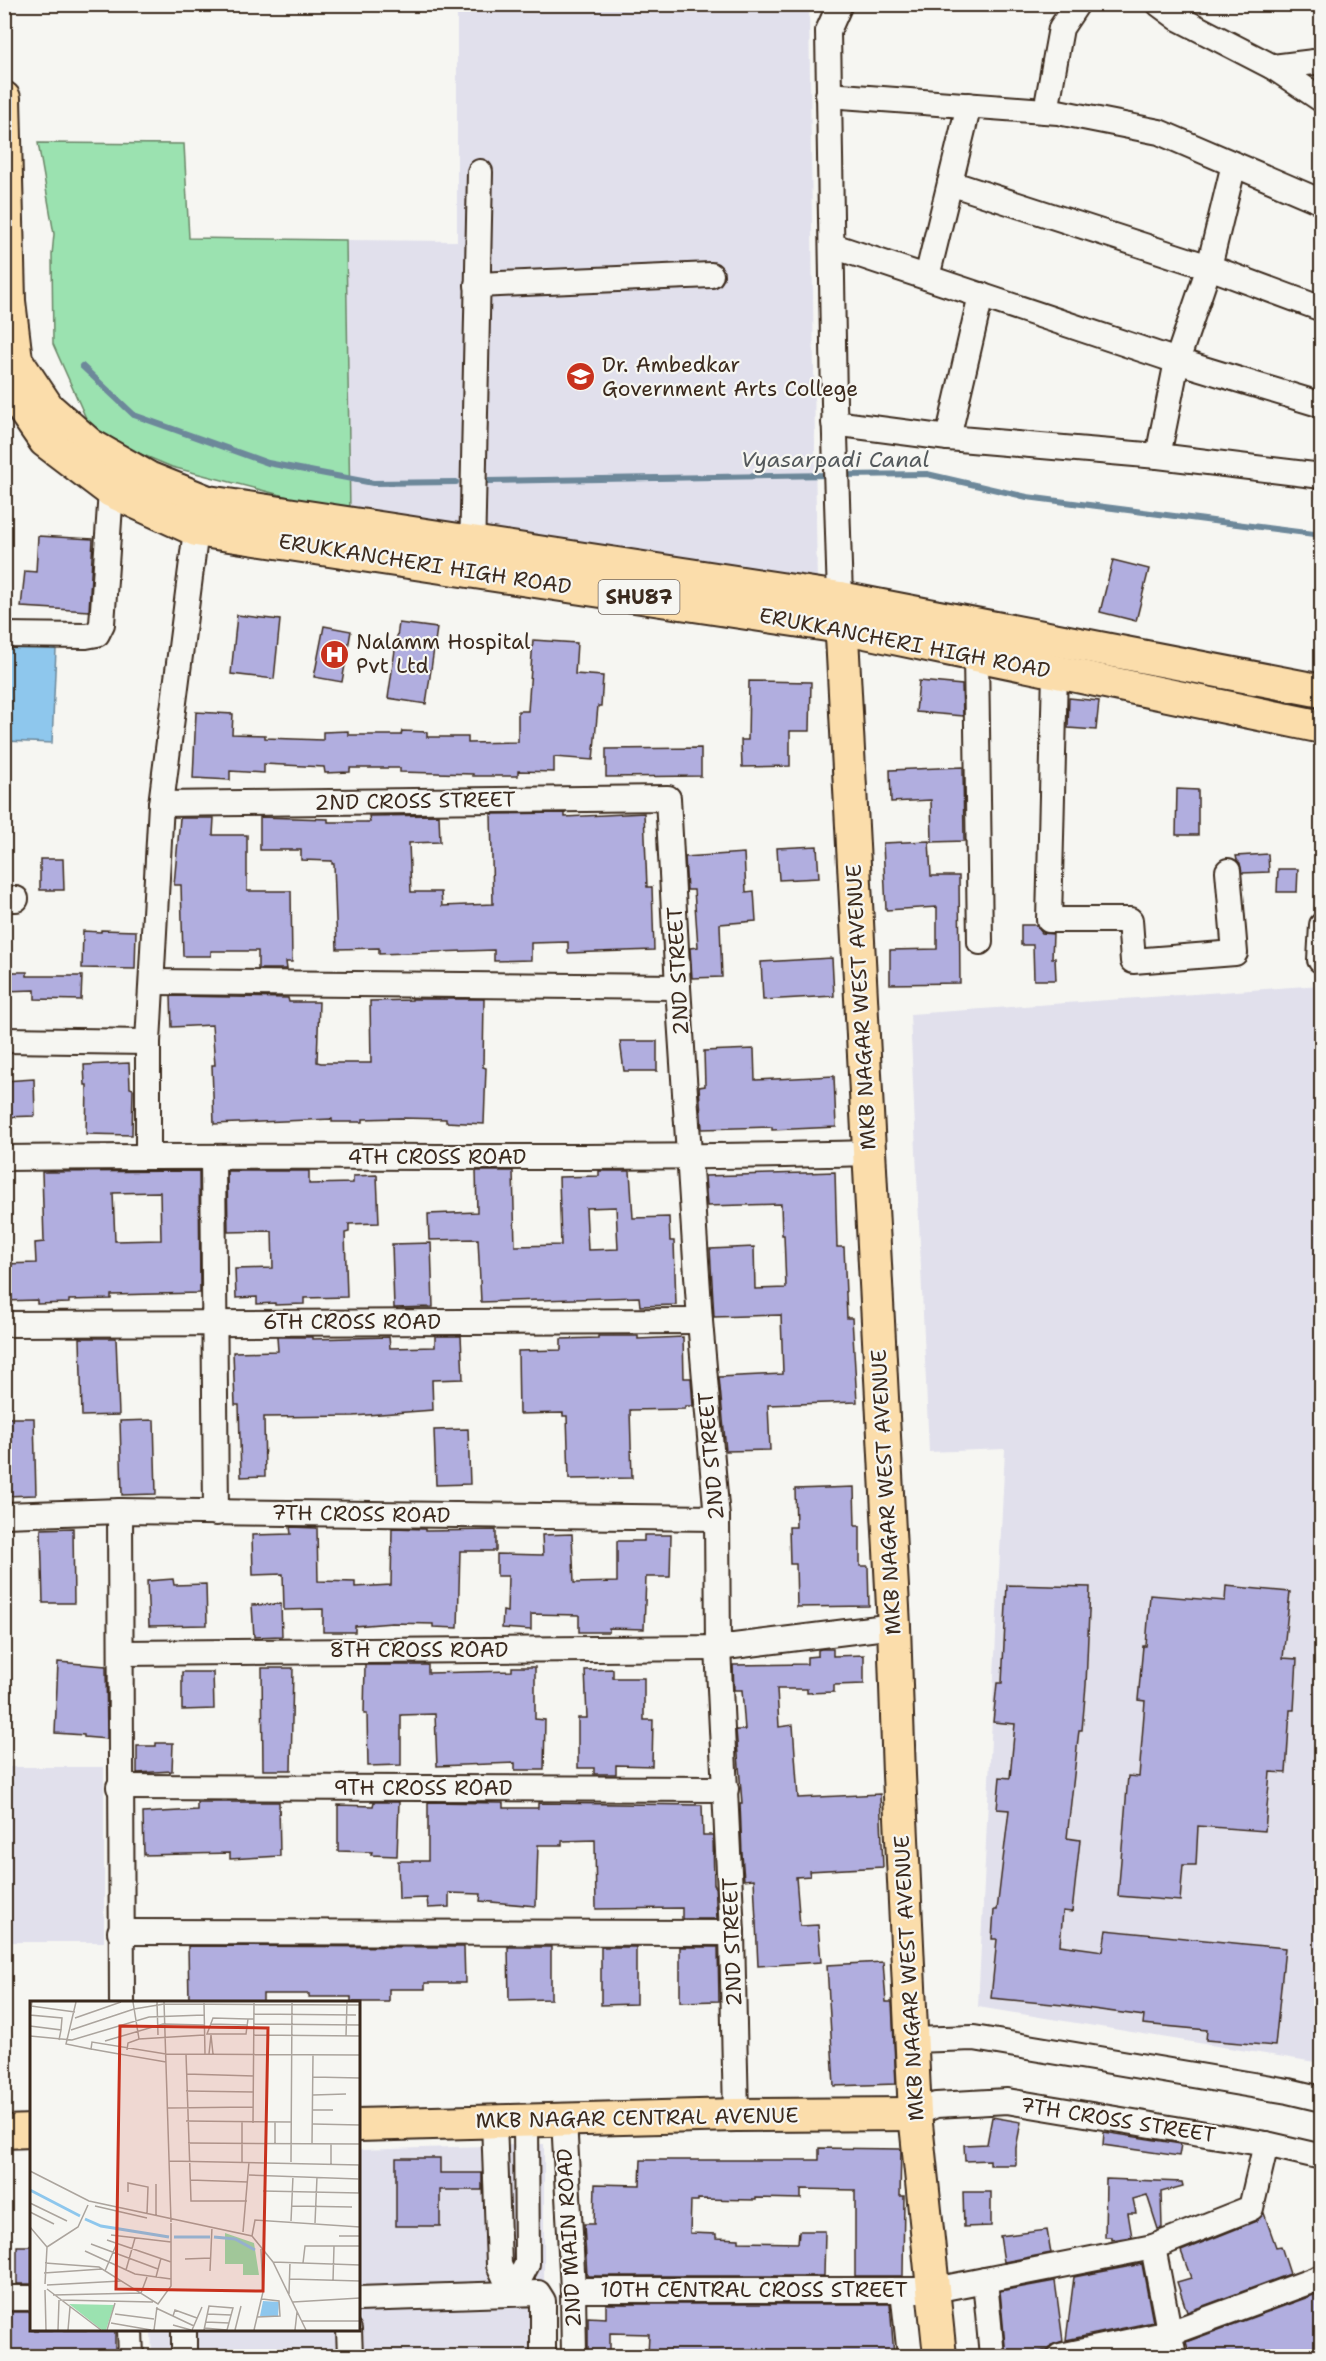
<svg xmlns="http://www.w3.org/2000/svg" width="1326" height="2361" font-family="'Shantell Sans',sans-serif">
<style>
.built{fill:#e1e0ec}
.green{fill:#9be2b0;stroke:#6b8667;stroke-width:1.5}
.water{fill:#8ec7ed;stroke:#6d889a;stroke-width:1.5}
.lines{fill:none;stroke-linecap:round;stroke-linejoin:round}
.stream{stroke:#6d889a;stroke-width:6}
.building{fill:#b1aedf;stroke:#3b2a1e;stroke-width:1.5;fill-rule:evenodd}
.minor-casing{stroke:#3b2a1e;stroke-width:28}
.major-casing{stroke:#3b2a1e;stroke-width:36}
.minor{stroke:#f6f6f2;stroke-width:24}
.major{stroke:#fbddab;stroke-width:32}
.labels{text-anchor:middle;stroke-width:4.5;stroke-linejoin:round;paint-order:stroke}
.shield{fill:#f6f6f2;stroke:#73675e;stroke-width:1.5}
.shield-label{font-size:20px;font-weight:bold;fill:#3b2a1e}
.poi-label{font-size:21px;fill:#3b2a1e;stroke:#f6f6f2;text-anchor:start}
.street-label{font-size:21px;fill:#3b2a1e;stroke:#f6f6f2}
.water-label{font-size:22px;font-style:italic;fill:#54595c;stroke:#f6f6f2}
.inset-river{fill:none;stroke:#8ec7ed;stroke-width:3}
.inset-road{fill:none;stroke:#aba49d;stroke-width:1.5}
.view{fill:#c8321e;fill-opacity:0.15;stroke:#c8321e;stroke-width:3}
.inset-edge{fill:none;stroke:#3b2a1e;stroke-width:3}
</style>
<rect width="100%" height="100%" fill="#f6f6f2"/>
<filter id="ink" filterUnits="userSpaceOnUse"><feTurbulence type="fractalNoise" baseFrequency=".0167" numOctaves="2"/><feDisplacementMap in="SourceGraphic" scale="12" xChannelSelector="R" yChannelSelector="G"/><feConvolveMatrix kernelMatrix="1 2 1 2 8 2 1 2 1" color-interpolation-filters="sRGB"/></filter>
<g filter="url(#ink)">
<g class="built">
<polygon points="457,5 809,5 817,589 350,513 346,240 457,241"/>
<polygon points="1321,985 1321,2063 978,2007 1005,1449 929,1452 910,1014"/>
<rect x="5" y="1767" width="99" height="175"/>
<polygon points="544,2144 544,2356 152,2356 151,2330 358,2330 359,2150"/>
</g>
<polygon class="green" points="38,143 184,144 189,238 346,240 350,513 172,467 93,434 53,344 52,255 54,234"/>
<polygon class="water" points="5,647 56,649 52,743 5,741"/>
<g class="lines">
<g class="stream">
<polyline points="82,366 134,415 268,463 373,483 456,482"/>
<polyline points="841,475 927,474 1027,497 1322,535"/>
<polyline points="488,481 831,475"/>
</g>
</g>
<g class="building">
<polygon points="38,536 93,539 89,611 21,607 25,571 36,572"/>
<polygon points="1113,560 1149,569 1136,621 1100,612"/>
<polygon points="237,615 280,620 274,679 231,674"/>
<polygon points="399,623 437,628 426,704 388,698"/>
<polygon points="324,626 351,631 342,682 314,677"/>
<polygon points="533,640 577,643 575,674 603,676 601,706 598,706 593,760 554,757 554,772 518,771 518,776 473,776 473,774 400,772 400,768 350,768 350,772 325,773 324,767 264,764 264,773 230,771 230,780 193,778 196,712 233,714 232,734 265,735 265,738 323,740 323,732 348,731 348,735 401,735 402,731 427,732 427,737 468,737 468,743 518,742 518,711 528,711"/>
<polygon points="749,681 811,682 810,731 790,731 790,766 742,767 741,740 748,740"/>
<polygon points="919,681 962,685 963,716 916,712"/>
<polygon points="1069,698 1099,701 1096,730 1068,728"/>
<polygon points="701,748 701,776 606,777 606,749"/>
<polygon points="963,767 964,841 932,842 931,800 891,802 890,770"/>
<polygon points="1177,789 1198,790 1198,835 1176,835"/>
<polygon points="565,813 565,817 644,813 647,887 652,887 654,950 568,953 568,942 531,943 531,960 494,961 494,950 379,954 379,948 337,949 334,864 332,864 332,861 301,860 301,850 260,850 260,817 328,819 328,822 370,822 369,816 439,815 440,842 409,843 411,892 441,892 442,906 493,904 491,814"/>
<polygon points="180,818 214,818 213,835 247,835 247,891 291,891 292,962 286,962 287,969 258,969 258,951 211,951 211,956 183,956 181,885 174,885"/>
<polygon points="929,841 931,876 959,876 960,983 890,984 890,950 937,949 937,907 886,910 883,843"/>
<polygon points="817,846 819,878 779,880 777,848"/>
<polygon points="744,853 746,892 754,891 756,921 720,924 722,977 692,978 690,948 698,947 694,890 687,890 685,857"/>
<polygon points="1268,854 1269,872 1242,873 1240,863 1237,860 1236,856"/>
<polygon points="40,859 63,859 64,890 40,890"/>
<polygon points="1278,869 1298,869 1297,892 1277,892"/>
<polygon points="1021,925 1036,925 1042,933 1053,934 1052,958 1055,958 1056,980 1034,980 1033,945 1021,945"/>
<polygon points="101,930 136,931 135,969 82,968 83,931 101,932"/>
<polygon points="832,958 834,996 763,1000 761,962"/>
<polygon points="4,972 27,972 27,976 82,976 81,1000 35,999 35,990 4,991"/>
<polygon points="171,996 288,998 289,1002 319,1002 317,1062 321,1063 371,1063 370,1001 412,1000 412,999 484,999 483,1067 486,1068 484,1124 446,1122 446,1119 400,1118 363,1119 363,1122 332,1122 332,1119 214,1124 212,1065 215,1065 212,1025 172,1027"/>
<polygon points="620,1041 657,1041 657,1071 624,1071"/>
<polygon points="754,1049 755,1080 834,1076 836,1127 772,1130 772,1127 702,1129 699,1087 705,1086 704,1051"/>
<polygon points="129,1063 130,1088 133,1089 132,1135 86,1134 87,1085 85,1085 84,1065"/>
<polygon points="34,1079 35,1116 4,1117 4,1081"/>
<path d="M199 1171 200 1293 111 1295V1299L69 1300V1303L37 1304V1300L4 1301V1264L36 1263 35 1243 44 1242 42 1172ZM160 1192 161 1240 115 1241 113 1193Z"/>
<polygon points="227,1171 309,1171 309,1184 353,1183 353,1176 377,1175 379,1223 349,1224 349,1232 345,1233 347,1297 304,1298 304,1304 275,1305 275,1303 257,1304 257,1297 236,1298 235,1269 273,1268 272,1231 228,1232"/>
<path d="M476 1171H513L515 1246 561 1245 559 1177 599 1176V1171H630L633 1218 669 1217 670 1241H674L676 1305 640 1306 639 1297 481 1302 478 1239 429 1240 428 1214 477 1212ZM616 1207 618 1249 588 1250 586 1208Z"/>
<polygon points="835,1172 837,1247 844,1247 847,1318 852,1318 857,1402 768,1405 770,1450 726,1451 719,1377 783,1374 781,1315 714,1317 710,1249 754,1247 755,1289 786,1288 784,1235 782,1235 781,1204 707,1206 705,1176"/>
<polygon points="431,1243 433,1307 394,1308 392,1244"/>
<polygon points="435,1336 461,1336 463,1379 432,1380 433,1410 354,1416 264,1417 265,1476 241,1477 239,1405 235,1405 233,1352 278,1351 277,1337 312,1337 312,1339 389,1337 390,1348 435,1347"/>
<polygon points="598,1336 638,1336 638,1339 683,1337 684,1378 691,1378 693,1406 685,1406 685,1409 630,1410 632,1478 569,1479 567,1416 563,1416 563,1413 519,1414 518,1351 561,1350 561,1339 598,1338"/>
<polygon points="80,1338 116,1338 119,1415 82,1416"/>
<polygon points="4,1418 34,1418 36,1495 4,1496"/>
<polygon points="154,1420 156,1494 122,1495 120,1421"/>
<polygon points="468,1429 470,1484 436,1485 434,1430"/>
<polygon points="854,1487 855,1526 860,1526 860,1566 868,1566 869,1606 797,1607 796,1564 790,1564 789,1527 796,1527 795,1489"/>
<polygon points="290,1527 317,1528 318,1581 355,1582 355,1587 391,1585 392,1528 425,1529 425,1531 496,1530 496,1551 460,1551 458,1628 433,1627 433,1624 392,1623 355,1626 355,1632 323,1632 323,1609 284,1610 283,1574 253,1575 252,1535 291,1534"/>
<polygon points="73,1528 74,1603 43,1603 41,1529"/>
<polygon points="572,1534 574,1583 617,1582 617,1541 644,1541 644,1535 671,1535 670,1577 646,1577 644,1629 609,1628 609,1632 579,1632 579,1615 531,1614 531,1630 502,1628 503,1611 507,1612 508,1576 497,1576 497,1554 543,1555 542,1535"/>
<polygon points="173,1579 174,1585 206,1584 207,1625 149,1626 147,1581"/>
<polygon points="1007,1585 1090,1587 1086,1685 1082,1730 1079,1730 1067,1838 1080,1840 1072,1912 1063,1911 1060,1945 1103,1951 1106,1930 1285,1948 1275,2046 1206,2040 1207,2030 1143,2024 1144,2016 1063,2005 991,1998 997,1939 992,1939 994,1910 997,1910 1009,1810 997,1809 1000,1777 1010,1778 1015,1724 993,1722 997,1683 1002,1683"/>
<polygon points="1226,1586 1290,1592 1283,1658 1297,1659 1294,1710 1290,1710 1286,1773 1270,1772 1265,1831 1198,1826 1196,1865 1183,1865 1180,1901 1118,1896 1128,1776 1139,1777 1145,1701 1138,1700 1143,1646 1146,1646 1150,1595 1225,1601"/>
<polygon points="281,1604 282,1636 254,1637 252,1605"/>
<polygon points="821,1649 833,1649 833,1656 864,1655 864,1684 834,1685 834,1692 807,1693 807,1689 777,1689 779,1727 793,1725 798,1798 880,1794 883,1867 809,1871 810,1876 796,1877 800,1926 818,1925 821,1962 758,1966 754,1879 744,1880 742,1854 740,1803 742,1803 736,1730 745,1730 742,1690 734,1690 733,1665 807,1664 807,1657 818,1656 818,1650"/>
<polygon points="58,1662 106,1666 107,1739 84,1737 84,1735 55,1733"/>
<polygon points="365,1665 428,1665 428,1673 512,1671 512,1667 535,1667 535,1719 545,1720 544,1770 515,1770 515,1763 437,1766 435,1714 401,1715 401,1765 368,1766 367,1714 364,1714"/>
<polygon points="262,1668 293,1668 291,1770 263,1770"/>
<polygon points="613,1669 613,1678 644,1678 644,1720 653,1720 652,1766 616,1765 616,1774 594,1774 594,1768 578,1768 578,1718 587,1718 585,1670"/>
<polygon points="182,1672 213,1672 214,1709 182,1710"/>
<polygon points="156,1743 173,1743 172,1771 137,1773 137,1746 156,1746"/>
<polygon points="197,1802 279,1802 280,1856 230,1859 230,1853 144,1855 143,1813 197,1810"/>
<polygon points="374,1802 399,1802 397,1856 371,1855 372,1852 338,1851 338,1805 373,1806"/>
<polygon points="428,1802 503,1803 503,1808 538,1808 538,1803 702,1805 703,1835 713,1835 714,1885 715,1885 717,1919 682,1919 682,1908 596,1909 595,1840 562,1841 562,1845 538,1845 536,1906 480,1901 481,1894 449,1893 449,1907 428,1908 427,1898 399,1899 398,1861 428,1861"/>
<polygon points="188,1946 464,1947 465,1983 425,1983 425,1989 389,1989 389,2002 351,2002 351,1997 309,1997 309,1994 263,1994 263,2002 189,2002"/>
<polygon points="508,1947 551,1947 551,1999 509,2000"/>
<polygon points="601,1947 636,1947 636,2004 601,2005"/>
<polygon points="680,1947 718,1947 719,2001 680,2002"/>
<polygon points="883,1962 886,2002 892,2002 896,2084 834,2086 827,1965"/>
<polygon points="992,2117 1021,2122 1016,2148 1016,2165 990,2165 990,2160 965,2161 964,2145 987,2144"/>
<polygon points="1104,2132 1181,2144 1179,2156 1103,2145"/>
<polygon points="819,2148 901,2149 900,2196 904,2196 903,2276 855,2276 855,2190 801,2189 801,2199 756,2198 756,2200 698,2199 698,2201 691,2201 690,2233 716,2234 716,2238 739,2239 739,2242 798,2243 799,2231 825,2231 824,2276 587,2276 584,2224 594,2224 595,2184 640,2185 641,2160 819,2160"/>
<polygon points="396,2158 440,2158 440,2173 482,2173 482,2190 440,2190 440,2226 396,2226"/>
<polygon points="1106,2179 1182,2182 1183,2186 1161,2192 1162,2228 1158,2229 1147,2195 1133,2199 1136,2213 1128,2213 1132,2237 1112,2240 1112,2237 1105,2237"/>
<polygon points="963,2192 991,2192 991,2226 964,2227"/>
<polygon points="1264,2213 1276,2247 1281,2246 1290,2274 1187,2312 1177,2282 1191,2278 1181,2251 1256,2221"/>
<polygon points="1047,2230 1051,2253 1004,2262 1000,2236"/>
<rect x="17" y="2246" width="15" height="38"/>
<polygon points="1142,2264 1153,2322 1066,2340 1074,2277"/>
<polygon points="1055,2281 1063,2341 1051,2345 1048,2350 1024,2355 1024,2356 1006,2356 1000,2291"/>
<polygon points="1322,2292 1322,2356 1190,2356 1186,2342"/>
<polygon points="606,2304 890,2304 894,2356 648,2356 649,2334 610,2333 610,2356 588,2356 588,2317 606,2318"/>
<polygon points="4,2312 32,2312 32,2330 115,2330 115,2356 4,2356"/>
</g>
<g class="lines">
<defs>
<g id="minor">
<polyline points="1159,4 1178,18 1273,67 1322,100"/>
<polyline points="1273,67 1322,61"/>
<polyline points="828,95 1058,112 1159,132 1322,202"/>
<polyline points="1046,111 1061,28 1077,4"/>
<polyline points="950,183 1209,267 1322,309"/>
<polyline points="833,246 1177,361 1322,405"/>
<polyline points="927,277 969,105"/>
<polyline points="477,285 711,275"/>
<polyline points="834,423 948,438 1158,456 1322,476"/>
<polyline points="948,438 981,295"/>
<polyline points="1158,456 1177,361 1209,267 1234,164"/>
<polyline points="472,557 480,172"/>
<polyline points="840,598 834,403 828,31 840,4"/>
<polyline points="4,635 86,636 97,634 102,624 111,491"/>
<polyline points="976,655 980,942"/>
<polyline points="1055,671 1049,920 1130,920 1133,961 1235,953 1228,871"/>
<polyline points="161,804 668,798 678,987 700,1321 717,1518 718,1648 732,1933 736,2115"/>
<polyline points="4,899 16,899"/>
<polyline points="1320,960 1322,925"/>
<polyline points="152,982 678,987"/>
<polyline points="4,1040 148,1042"/>
<polyline points="148,1156 148,1042 161,804 196,530"/>
<polyline points="213,1157 216,1513"/>
<path d="M4 1158C293 1154 581 1161 869 1153"/>
<polyline points="4,1324 700,1321"/>
<polyline points="120,1511 122,2002"/>
<polyline points="4,1515 120,1511 717,1518"/>
<polyline points="121,1653 718,1648 894,1626"/>
<polyline points="119,1787 726,1789"/>
<polyline points="120,1932 732,1933"/>
<polyline points="912,2040 974,2038 1288,2091 1322,2099"/>
<polyline points="915,2114 936,2105 1007,2101 1266,2144 1322,2157"/>
<polyline points="564,2119 573,2290 574,2356"/>
<polyline points="494,2121 499,2265 512,2293 527,2264 526,2120"/>
<polyline points="1153,2247 1174,2356"/>
<polyline points="985,2280 992,2356"/>
<polyline points="573,2290 934,2290 1153,2247 1251,2208 1266,2144"/>
<polyline points="903,2290 910,2356"/>
<polyline points="4,2298 32,2298"/>
<polyline points="358,2299 538,2293 543,2301 543,2356"/>
<polyline points="130,2330 131,2356"/>
<polyline points="349,2330 350,2356"/>
<polyline points="184,2356 184,2330"/>
<polyline points="1060,2356 1170,2333 1322,2277"/>
</g>
<g id="major">
<polyline points="4,98 9,301 16,360 48,408 90,445 148,478 208,502 840,598 1322,691"/>
<polyline points="9,389 45,441 111,491 196,530 841,627 1322,727"/>
<polyline points="840,598 894,1626 899,1775 915,2114 940,2356"/>
<polyline points="358,2125 736,2115 915,2114"/>
<polyline points="4,2132 32,2131"/>
</g>
</defs>
<use href="#minor" class="minor-casing"/>
<use href="#major" class="major-casing"/>
<use href="#minor" class="minor"/>
<use href="#major" class="major"/>
</g>
</g>
<defs>
<symbol id="university-disc" viewBox="-11 -11 22 22"><circle r="9.5" fill="#c8321e" stroke="#f6f6f2"/><path d="M0-5L7-2L0 1L-7-2ZM-4 1L0 2.5L4 1V4Q0 6-4 4Z" fill="#fff"/></symbol>
<symbol id="hospital-disc" viewBox="-11 -11 22 22"><circle r="9.5" fill="#c8321e" stroke="#f6f6f2"/><path d="M-5-5h3v3.5h4V-5h3V5h-3V1.5h-4V5h-3Z" fill="#fff"/></symbol>
</defs>
<g fill-rule="evenodd">
<use href="#university-disc" x="564" y="360" width="33" height="33"/>
<use href="#hospital-disc" x="318" y="638" width="33" height="33"/>
</g>
<g class="labels">
<rect class="shield" x="598.5" y="580" width="81" height="34" rx="4.5"/>
<g class="shield-label">
<text x="639" y="604">SHU87</text>
</g>
<g class="poi-label">
<text x="602" y="372">Dr. Ambedkar<tspan x="602" dy="24">Government Arts College</tspan></text>
<text x="356" y="649">Nalamm Hospital<tspan x="356" dy="24">Pvt Ltd</tspan></text>
</g>
<g class="street-label">
<text transform="translate(425 564) rotate(9)" y="7">ERUKKANCHERI HIGH ROAD</text>
<text transform="translate(905 643) rotate(11)" y="7">ERUKKANCHERI HIGH ROAD</text>
<text transform="translate(415 801) rotate(-1)" y="7">2ND CROSS STREET</text>
<text transform="translate(678 971) rotate(-93)" y="7">2ND STREET</text>
<text transform="translate(861 1007) rotate(-93)" y="7">MKB NAGAR WEST AVENUE</text>
<text x="437" y="1164">4TH CROSS ROAD</text>
<text x="352" y="1329">6TH CROSS ROAD</text>
<text transform="translate(711 1456) rotate(-95)" y="7">2ND STREET</text>
<text transform="translate(886 1492) rotate(-93)" y="7">MKB NAGAR WEST AVENUE</text>
<text transform="translate(361 1514) rotate(1)" y="7">7TH CROSS ROAD</text>
<text x="419" y="1657">8TH CROSS ROAD</text>
<text x="423" y="1795">9TH CROSS ROAD</text>
<text transform="translate(732 1942) rotate(-92)" y="7">2ND STREET</text>
<text transform="translate(909 1978) rotate(-93)" y="7">MKB NAGAR WEST AVENUE</text>
<text transform="translate(637 2118) rotate(-1)" y="7">MKB NAGAR CENTRAL AVENUE</text>
<text transform="translate(1118 2120) rotate(9)" y="7">7TH CROSS STREET</text>
<text transform="translate(569 2238) rotate(-93)" y="7">2ND MAIN ROAD</text>
<text x="754" y="2297">10TH CENTRAL CROSS STREET</text>
</g>
<g class="water-label">
<text x="835" y="467">Vyasarpadi Canal</text>
</g>
</g>
<g transform="translate(30 2001)">
<rect width="330" height="330" fill="#f6f6f2"/>
<path d="M195 232 224 242 229 274H213V263H195ZM39 303 84 304 76 329H72Z" fill="#9be2b0"/>
<path d="M233 300 249 301 248 316 230 315Z" fill="#8ec7ed"/>
<path class="inset-river" d="M0 189 50 215M55 218 71 225 139 236M144 236H180M184 236 205 238 225 249"/>
<path class="inset-road" d="M2 1 0 14 32 17 31 29M46 1 36 43 61 48 62 41 136 53M103 1 109 38M127 1 128 34M134 1 141 221M174 2 175 53M1 5 45 11M224 13 326 14M45 17 91 1M218 18 216 33H177L183 17 218 18H224M181 23 218 24M224 23 330 24M0 25 31 29 29 39M41 29 104 8 134 3 330 4M223 34 330 35M0 35 42 39 119 16 174 14M316 35 317 1M75 40 133 23 174 24M90 47 89 53 136 61M61 48 89 53M97 49 98 42 109 38 174 34M136 53 330 54M156 53 161 200H217M179 53 181 34 183 53M156 73 224 75M283 76 330 77M156 90 224 91M283 94 316 93M137 107 223 106M283 109H303M156 120 262 121M223 122 224 2M283 123 330 124M158 142 330 143M245 143V121M282 143 283 54M301 143V163M139 160 330 164M212 161V121M261 161 262 2M0 170 59 200 222 235 243 261 276 329M219 174 329 178M160 179 218 181M233 190 329 192V164M98 191V182L118 186 117 213M0 202 37 220M65 205 117 217M262 205 322 206M87 206 88 181M0 211 24 223M126 215V183M261 220 263 175M285 222 287 176M0 226 17 246 15 283M213 231 219 161M81 234 141 241M222 235 225 219 330 226M309 235H330M77 239 141 261M61 243 128 268M17 246 48 226 58 204M55 250 105 273 141 278M155 258 181 257M243 261 330 264M15 262 69 266 128 303 141 285V222M273 262 275 245H330M96 269 105 237M75 270 87 242M180 270 182 226M14 272 72 268M126 276 131 257M260 278 330 280M303 280 304 245M17 284 91 280M17 288 71 329M15 289 16 329M259 293 260 261M23 294 111 292 117 276M30 299 123 301M263 301 330 297M126 307 164 325M85 313 124 318M177 313 201 314M143 315 145 309 167 317M227 316 250 315 249 300 232 298M272 320H330M176 321 199 322M81 322 121 329M143 324 161 329M174 327 197 329M28 329 29 299M38 329 40 306M77 329 85 302M124 329 127 306M162 329 172 306M174 329 179 305 203 307 197 329M205 329 211 305M224 329 233 291 231 248M265 329 267 311"/>
<path class="view" d="M90 25 238 27 233 290 86 288Z"/>
<rect width="330" height="330" class="inset-edge"/>
</g>
<rect width="1326" height="2361" fill="none" stroke="#f6f6f2" stroke-width="24"/>
<rect x="12" y="12" width="1302" height="2337" fill="none" stroke="#3b2a1e" stroke-width="2" filter="url(#ink)"/>
</svg>
